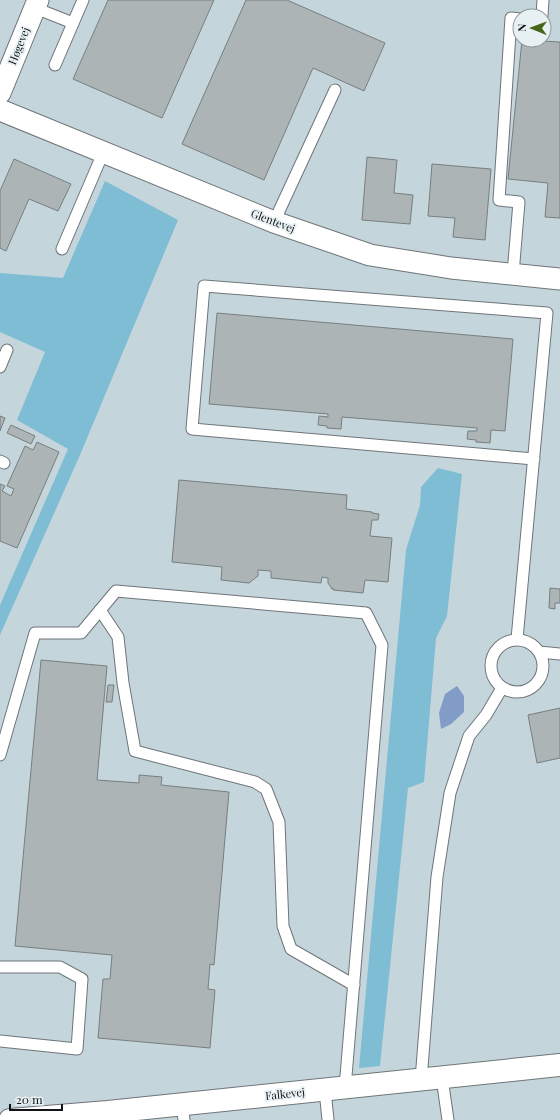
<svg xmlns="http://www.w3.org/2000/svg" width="560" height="1120" font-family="'Playfair Display',serif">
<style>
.built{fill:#c5d5dc;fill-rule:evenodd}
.forest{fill:#7ebdd4}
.water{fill:#829cc8}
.building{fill:#acb4b5;stroke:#777f80}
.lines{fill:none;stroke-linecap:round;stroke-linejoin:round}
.lane-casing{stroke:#6e7578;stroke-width:13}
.street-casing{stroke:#6e7578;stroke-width:23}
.secondary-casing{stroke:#6e7578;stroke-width:24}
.lane{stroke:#fff;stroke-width:11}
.street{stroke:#fff;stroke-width:21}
.secondary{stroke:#fff;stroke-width:22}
.labels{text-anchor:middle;stroke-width:3.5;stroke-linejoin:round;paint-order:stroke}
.street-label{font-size:11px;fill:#111415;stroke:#e7f0f3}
</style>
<rect width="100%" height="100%" fill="#dae2e6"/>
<path class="built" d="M0 0H560V1120H0ZM520 16H544V40H520Z"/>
<g class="forest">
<polygon points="105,181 178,220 80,455 0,635 0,605 68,449 17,420 45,352 0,332 0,273 63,278"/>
<polygon points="438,468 462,474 447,616 436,638 424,782 408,788 380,1066 359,1068 406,550 420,505 421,487"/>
</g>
<polygon class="water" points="457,686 464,696 464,712 451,724 441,729 439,713 445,694"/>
<g class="building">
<polygon points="108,0 214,0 162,118 73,79"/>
<polygon points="246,0 287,0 385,43 364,91 313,68 264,180 182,144"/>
<polygon points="522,40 560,42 560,218 545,217 548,183 508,179"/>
<polygon points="367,157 397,160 394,193 413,195 410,224 362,220"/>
<polygon points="14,159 71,184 58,211 29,199 6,251 0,248 0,191"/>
<polygon points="432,164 491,169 485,240 453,237 455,218 428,216"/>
<polygon points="217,313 513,339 505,431 491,430 490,443 476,442 476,440 467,439 468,431 477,431 477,428 342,417 341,429 327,428 327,426 318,425 319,416 328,417 328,414 209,404"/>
<polygon points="0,416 5,418 0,431"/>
<polygon points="11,425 35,436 31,444 7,433"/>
<polygon points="37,442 59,452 17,548 0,541 0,484 5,486 2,491 11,496 14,489 7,486 25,446 33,450"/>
<polygon points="179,480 347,495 346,509 372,512 372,513 379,514 378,520 372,520 370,536 392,538 388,582 365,580 363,593 333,590 333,588 332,589 328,583 328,578 322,577 321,583 271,578 271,571 258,570 258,576 249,583 221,580 222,567 172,562"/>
<polygon points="550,588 560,589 560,603 555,603 555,609 549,608"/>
<polygon points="41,660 107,666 97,780 139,783 139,775 162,777 161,785 229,792 214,965 210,964 208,989 215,990 210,1048 98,1038 103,979 110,979 112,955 15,946"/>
<polygon points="108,685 114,685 112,702 106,702"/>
<polygon points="560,708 560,758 537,763 528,715"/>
</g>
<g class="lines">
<defs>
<g id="lane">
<polyline points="35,8 73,23"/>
<polyline points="542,16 543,0"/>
<polyline points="55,65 83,0"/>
<polyline points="274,222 335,90"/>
<polyline points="62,249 103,153"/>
<polyline points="513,274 519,202 499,200 511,18 520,19"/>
<polyline points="0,367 7,350"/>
<polyline points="0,461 4,463"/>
<polyline points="100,610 118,637 123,683 135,751 255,782 266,789 279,822 283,926 291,949 354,985"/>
<polyline points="517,639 547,313 204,286 192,429 534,459"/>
<circle cx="517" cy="666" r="26"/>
<polyline points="539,652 560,654"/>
<polyline points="0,755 35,633 81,633 116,591 366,613 382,645 345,1088"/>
<polyline points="0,967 60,967 82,979 77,1049 0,1041"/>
<polyline points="442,1078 448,1120"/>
<polyline points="421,1080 437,877 450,793 469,736 486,715 502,688"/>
<polyline points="325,1090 328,1120"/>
<polyline points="182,1105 184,1120"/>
</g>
<g id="street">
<polyline points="0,93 38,0"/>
<polyline points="0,110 274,222 370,255 451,268 560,279"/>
</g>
<polyline id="secondary" points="10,1120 108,1112 560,1065"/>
</defs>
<use href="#lane" class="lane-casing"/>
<use href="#street" class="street-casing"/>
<use href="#secondary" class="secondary-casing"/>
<use href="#lane" class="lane"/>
<use href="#street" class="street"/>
<use href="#secondary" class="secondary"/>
</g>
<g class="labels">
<g class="street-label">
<text transform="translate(19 46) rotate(-68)" y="4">Høgevej</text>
<text transform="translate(273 221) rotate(21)" y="4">Glentevej</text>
<text transform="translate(285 1094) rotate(-6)" y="4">Falkevej</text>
</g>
</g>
<g transform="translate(532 28) rotate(271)"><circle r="19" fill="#e7f0f3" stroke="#91989a"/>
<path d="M0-3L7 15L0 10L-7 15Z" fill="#48661a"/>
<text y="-6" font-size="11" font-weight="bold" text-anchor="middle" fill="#111415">N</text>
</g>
<path d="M10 1104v6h52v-6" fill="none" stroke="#111415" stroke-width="2"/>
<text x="16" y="1104" font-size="12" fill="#111415" stroke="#e7f0f3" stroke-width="3" paint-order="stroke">20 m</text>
</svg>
